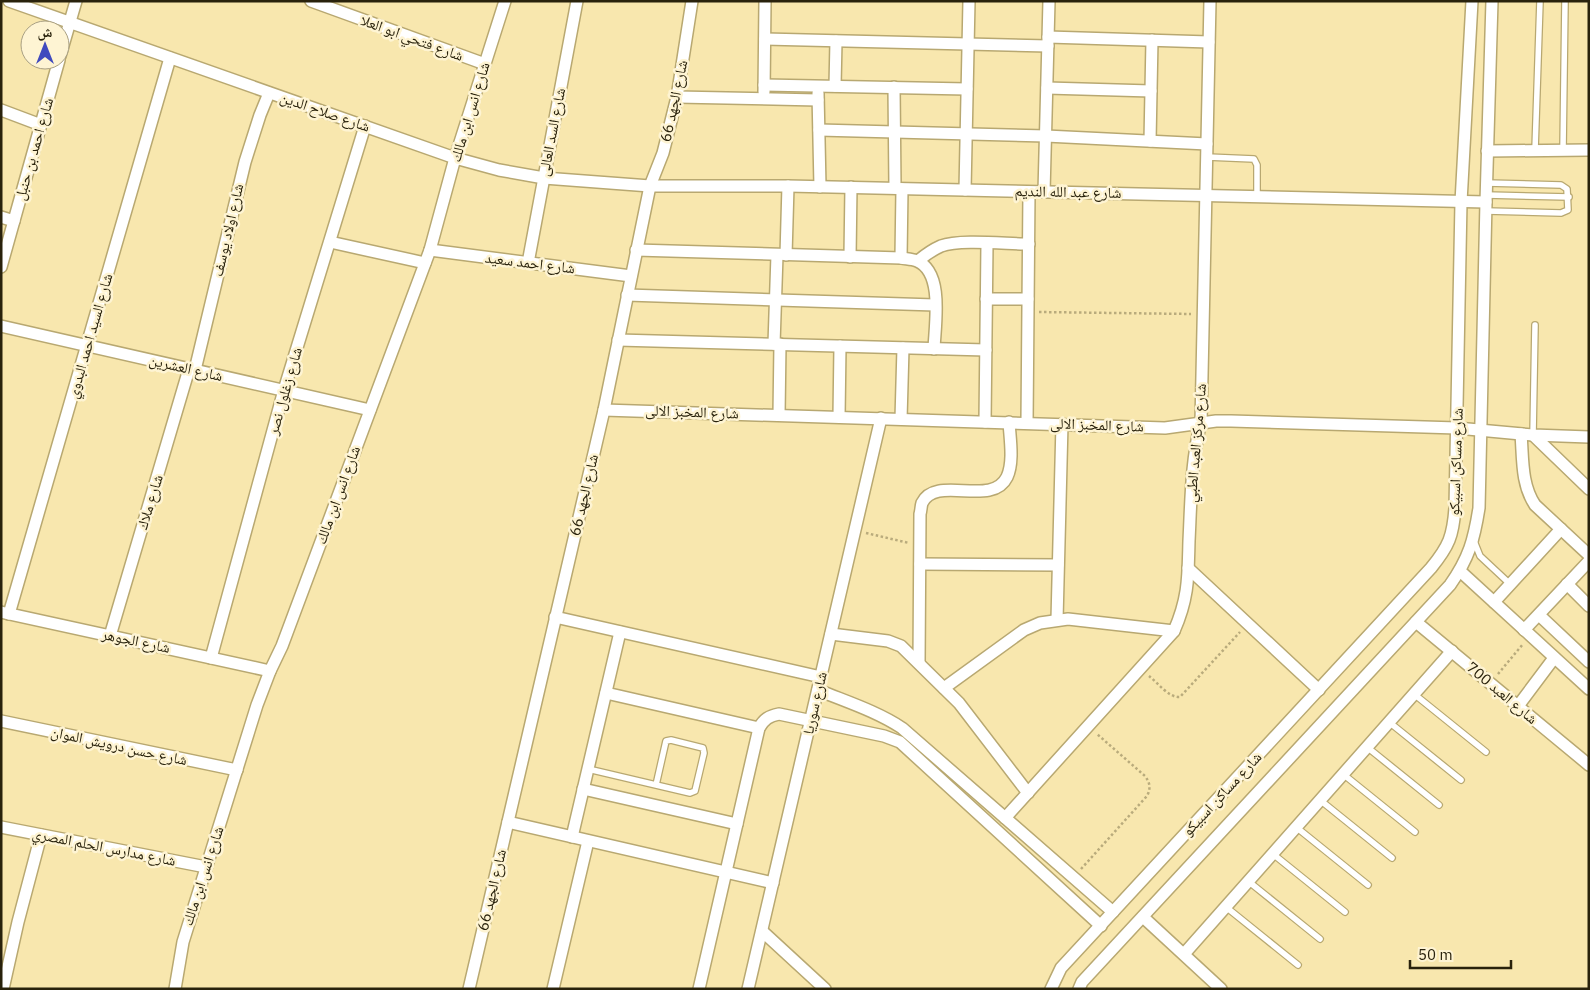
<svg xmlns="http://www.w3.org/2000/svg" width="1590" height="990" font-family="'IBM Plex Sans','Noto Naskh Arabic',sans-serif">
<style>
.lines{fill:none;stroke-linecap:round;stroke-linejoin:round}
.lane-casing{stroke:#b8a871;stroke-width:8}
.street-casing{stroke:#b8a871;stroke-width:14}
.path{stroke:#b9ab7c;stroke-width:2.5;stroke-dasharray:2.5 2.5;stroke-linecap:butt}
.lane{stroke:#fff;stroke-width:5.5}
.street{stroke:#fff;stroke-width:11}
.labels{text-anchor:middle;stroke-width:5;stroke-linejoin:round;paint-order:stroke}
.street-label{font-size:15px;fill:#29220c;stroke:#fef4d3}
</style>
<rect width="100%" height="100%" fill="#f8e7ae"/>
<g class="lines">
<defs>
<g id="lane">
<polyline points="1535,150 1540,1"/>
<polyline points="1563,150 1565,1"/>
<polyline points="1207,157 1254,159 1257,165 1257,197"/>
<polyline points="1486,195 1569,197"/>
<polyline points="1486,211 1561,213 1568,210 1567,189 1561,185 1486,183"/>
<polyline points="1533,435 1535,325"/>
<polyline points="1474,541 1480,556 1510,584"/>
<polyline points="1414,694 1486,752"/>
<polyline points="1389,722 1461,780"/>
<polyline points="1367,747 1439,805"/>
<polyline points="588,769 656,785 666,741 671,740 703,748 704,753 695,791 690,793 656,785"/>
<polyline points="1343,774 1415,832"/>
<polyline points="1320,800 1392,858"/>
<polyline points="1296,827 1368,885"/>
<polyline points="1273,854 1345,912"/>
<polyline points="1248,881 1320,939"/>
<polyline points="1226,907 1298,965"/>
</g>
<g id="street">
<polyline points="9,1 455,158 499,170 544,178 650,186 788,186 1486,202"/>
<polyline points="311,1 485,64"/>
<polyline points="1048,37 1209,42"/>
<polyline points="765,39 1048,46"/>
<polyline points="60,56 76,1"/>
<polyline points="764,85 967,89"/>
<polyline points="835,86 836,41"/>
<polyline points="894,87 895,188"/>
<polyline points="1047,88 1151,91"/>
<polyline points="764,92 765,1"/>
<polyline points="818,93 820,187"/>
<polyline points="677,97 818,100"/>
<polyline points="1,110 41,125"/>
<polyline points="819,130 1046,136 1207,144"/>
<polyline points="1150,141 1152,40"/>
<polyline points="1487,151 1589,150"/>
<polyline points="965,190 969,1"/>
<polyline points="1044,192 1049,1"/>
<polyline points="1,217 14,221"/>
<polyline points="330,242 425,263"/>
<polyline points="430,250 631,276"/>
<path d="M636 250 901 258C906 259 912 259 917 261 944 272 935 324 934 349"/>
<polyline points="786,255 788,186"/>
<polyline points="850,257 851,187"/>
<polyline points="901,258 902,189"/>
<path d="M918 261C925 255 932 250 941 246 960 239 1006 244 1029 244"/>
<polyline points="528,263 577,1"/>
<polyline points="1,267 59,60"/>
<polyline points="627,295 935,305"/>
<polyline points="986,299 1028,299"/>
<polyline points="1,326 370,410"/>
<polyline points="618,340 986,350"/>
<polyline points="774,344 777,255"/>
<polyline points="195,370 245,162 260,115 269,93"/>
<polyline points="604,410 1165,428 1216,421 1231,421 1457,428 1533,435 1589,437"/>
<polyline points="779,415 780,344"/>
<polyline points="839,417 840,346"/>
<polyline points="901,419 903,348"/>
<polyline points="985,422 987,244"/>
<polyline points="1027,423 1029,192"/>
<path d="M1521 434C1523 458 1521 484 1535 505L1589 555"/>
<polyline points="1533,435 1589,489"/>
<polyline points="920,564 1058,565"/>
<polyline points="1188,568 1319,690"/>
<polyline points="1460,571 1589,689"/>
<polyline points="1567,584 1589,606"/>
<polyline points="1494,602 1561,529"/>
<polyline points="1,612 270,671"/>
<polyline points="9,614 170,58"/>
<polyline points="1539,615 1589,662"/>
<polyline points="555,617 821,677"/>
<polyline points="1057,620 1062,424"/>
<polyline points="1416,622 1589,765"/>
<polyline points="1524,630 1589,561"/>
<polyline points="831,634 888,641 901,646 959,703 1028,793"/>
<polyline points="110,636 189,369"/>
<polyline points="211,658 284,390 365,126"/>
<path d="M919 663 920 514C921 511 921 506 922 503 936 474 992 508 1007 477 1014 462 1010 439 1009 422"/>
<polyline points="944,688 1024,630 1040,623 1068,619 1174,631"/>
<path d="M818 690C847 702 876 711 902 728L1113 912"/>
<polyline points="606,693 759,728"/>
<polyline points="1518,706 1554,658"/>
<polyline points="1,721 237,770"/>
<polyline points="583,789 737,824"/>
<path d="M1005 818 1174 631C1189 597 1188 576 1189 541 1191 501 1191 461 1201 422L1210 1"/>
<polyline points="508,822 773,883"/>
<polyline points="1,827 206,867"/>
<polyline points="572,837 620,632"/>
<polyline points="1143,917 1221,989"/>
<polyline points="762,931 825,989"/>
<polyline points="1184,954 1452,651"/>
<polyline points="3,989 18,922 41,835"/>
<polyline points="175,989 183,942 257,705 270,671 282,646 430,250 455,158 505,1"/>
<polyline points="469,989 604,410 650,186 663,153 677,97 692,1"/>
<polyline points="553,989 588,841"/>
<path d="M699 989 759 728C764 719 769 716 779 714L884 736 900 742 1101 926"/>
<polyline points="748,989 881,418"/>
<path d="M1051 989 1061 968 1431 568C1449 546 1453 536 1455 508L1461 202 1472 1"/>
<path d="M1079 989 1082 982 1450 585C1469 558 1474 540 1479 508L1486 202 1492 1"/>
</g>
</defs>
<use href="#lane" class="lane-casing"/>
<use href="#street" class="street-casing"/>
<g class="path">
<polyline points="1039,312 1191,314"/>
<polyline points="866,533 909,543"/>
<polyline points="1498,674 1523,644"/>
<path d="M1149 676C1158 683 1169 698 1180 697L1240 632"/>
<path d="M1081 869 1147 796C1151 788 1150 783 1145 776L1097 734"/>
</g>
<use href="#lane" class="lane"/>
<use href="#street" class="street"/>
</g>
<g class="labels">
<g class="street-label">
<text transform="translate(412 38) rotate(20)" y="5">شارع فتحي ابو العلا</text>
<text transform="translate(674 101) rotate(-78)" y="5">شارع الجهد 66</text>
<text transform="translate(325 112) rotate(19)" y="5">شارع صلاح الدين</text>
<text transform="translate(470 112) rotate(-73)" y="5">شارع انس ابن مالك</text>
<text transform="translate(552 132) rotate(-79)" y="5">شارع السد العالى</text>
<text transform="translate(34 149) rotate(-74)" y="5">شارع احمد بن حنبل</text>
<text transform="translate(1068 192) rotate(1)" y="5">شارع عبد الله النديم</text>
<text transform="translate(228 230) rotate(-77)" y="5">شارع اولاد يوسف</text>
<text transform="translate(530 263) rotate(7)" y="5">شارع احمد سعيد</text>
<text transform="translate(90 336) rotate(-74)" y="5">شارع السيد احمد البدوي</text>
<text transform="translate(186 368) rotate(13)" y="5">شارع العشرين</text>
<text transform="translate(285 391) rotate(-74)" y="5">شارع زغلول نصر</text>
<text transform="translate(692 412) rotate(2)" y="5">شارع المخبز الالى</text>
<text transform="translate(1097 425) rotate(2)" y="5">شارع المخبز الالى</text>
<text transform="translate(1196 443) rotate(-85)" y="5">شارع مركز العبد الطبي</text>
<text transform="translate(1456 462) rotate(-88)" y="5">شارع مساكن اسبيكو</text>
<text transform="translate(338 495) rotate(-70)" y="5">شارع انس ابن مالك</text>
<text transform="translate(584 495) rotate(-77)" y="5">شارع الجهد 66</text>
<text transform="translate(150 502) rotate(-73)" y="5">شارع ملاك</text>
<text transform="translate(136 641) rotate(12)" y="5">شارع الجوهر</text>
<text transform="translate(1502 693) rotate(40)" y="5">شارع العبد 700</text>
<text transform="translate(815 703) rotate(-77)" y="5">شارع سوريا</text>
<text transform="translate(119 746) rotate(12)" y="5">شارع حسن درويش الموان</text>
<text transform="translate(1222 794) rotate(-47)" y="5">شارع مساكن اسبيكو</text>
<text transform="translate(104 847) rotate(11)" y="5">شارع مدارس الحلم المصري</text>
<text transform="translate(203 876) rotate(-72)" y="5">شارع انس ابن مالك</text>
<text transform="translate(492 890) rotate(-77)" y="5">شارع الجهد 66</text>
</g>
</g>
<rect width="1590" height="990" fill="none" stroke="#29220c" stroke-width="5"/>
<g transform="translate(45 45)"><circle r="24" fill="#fef4d3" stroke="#a9a083"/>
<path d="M0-4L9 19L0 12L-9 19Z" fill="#404abe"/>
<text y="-8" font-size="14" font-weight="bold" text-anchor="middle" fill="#29220c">ش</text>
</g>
<path d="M1410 960v8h101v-8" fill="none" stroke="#29220c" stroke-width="2.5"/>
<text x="1418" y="960" font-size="15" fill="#29220c" stroke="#fef4d3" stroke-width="4" paint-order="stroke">50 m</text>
</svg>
